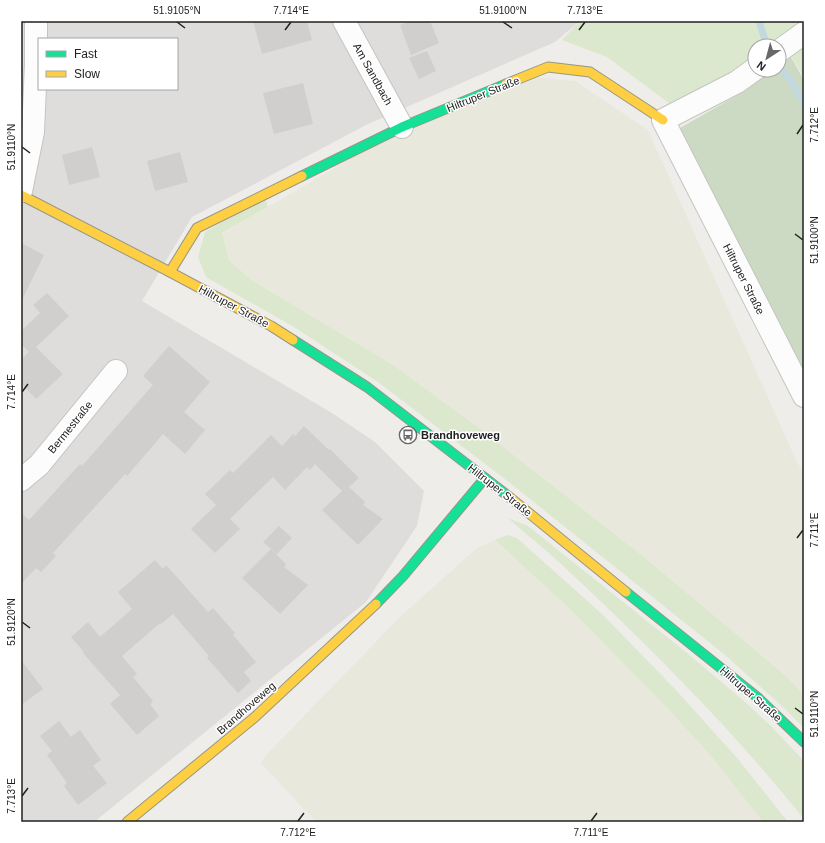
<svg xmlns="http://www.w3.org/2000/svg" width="825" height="843" font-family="Arial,sans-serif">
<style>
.residential{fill:#dedddb;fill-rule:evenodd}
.farmland{fill:#e9e8dc}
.grass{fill:#dce8cd}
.forest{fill:#ccdac3}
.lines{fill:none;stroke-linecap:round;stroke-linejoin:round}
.stream{stroke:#c2d9dd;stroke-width:7}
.building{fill:#d1cfcd}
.street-casing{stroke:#c5c4c2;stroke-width:24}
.fast-casing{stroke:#969784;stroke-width:11}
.slow-casing{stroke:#969784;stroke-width:11}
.street{stroke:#fdfcfc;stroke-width:22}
.fast{stroke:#16e098;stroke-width:9}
.slow{stroke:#ffcf43;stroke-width:9}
.ticks{fill:none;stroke:#212121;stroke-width:1.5}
.labels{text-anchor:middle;stroke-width:3;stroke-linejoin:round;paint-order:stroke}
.street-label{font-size:11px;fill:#212121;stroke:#fff}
.poi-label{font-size:11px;font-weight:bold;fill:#212121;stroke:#fff;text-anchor:start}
.neatline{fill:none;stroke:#212121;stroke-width:1.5}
.ticks-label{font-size:10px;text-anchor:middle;fill:#212121}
</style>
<rect width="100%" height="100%" fill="#efedea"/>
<path class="residential" d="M21 21H580L555 42 368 124 192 217 142 301 332 413 375 442 424 491 417 526 366 602 94 822H21ZM39 39H177V89H39Z"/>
<g class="farmland">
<polygon points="533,77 575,81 648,130 796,460 804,474 804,695 786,676 644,557 475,425 393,365 250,279 229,260 222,234 387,137"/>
<polygon points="495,540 572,611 670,711 711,756 763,822 316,822 261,763 266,755 403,614 477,548"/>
</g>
<g class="grass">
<polygon points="580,21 804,21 804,78 784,43 779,46 755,46 755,64 670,104 607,57 562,40"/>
<polygon points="265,198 268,207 222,233 229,260 250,279 393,365 475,425 644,557 786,676 804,695 804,728 784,708 725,655 510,483 378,382 294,327 206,277 198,257 205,232"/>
<path d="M508 518 528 526 687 653 744 701 771 726 804 761V819C731 728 647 644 561 564 544 548 525 534 508 518Z"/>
<polygon points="507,535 517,538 603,615 676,690 738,759 788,822 763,822 711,756 670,711 572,611 495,540"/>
</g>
<polygon class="forest" points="791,57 804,80 804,373 678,129 743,92 774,70 779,70 779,66"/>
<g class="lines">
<g class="stream">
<polyline points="759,21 767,46"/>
<polyline points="783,71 791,81 804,104"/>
</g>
</g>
<g class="building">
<polygon points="253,21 307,21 312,40 262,54"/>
<polygon points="411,21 430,21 439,43 411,55 400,25"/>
<polygon points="427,51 436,71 419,79 409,58"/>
<polygon points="303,83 313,124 274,134 263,93"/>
<polygon points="92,147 100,177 69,185 62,155"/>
<polygon points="180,152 188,182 155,191 147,161"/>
<polygon points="21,243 44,255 21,302"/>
<polygon points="47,293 69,316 36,347 63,374 36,399 21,383 21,359 29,352 21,344 21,331 40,313 33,305"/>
<polygon points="169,346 210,382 184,412 205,430 185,454 163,434 127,476 125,474 53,553 56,556 41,572 36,568 21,584 21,513 29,520 80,464 82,466 153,385 143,376"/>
<polygon points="304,426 329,450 330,449 359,478 349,487 365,502 363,505 383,519 358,545 322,510 342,491 315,464 310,470 307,467 285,490 273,477 230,519 240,529 215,553 191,529 216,505 205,494 230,470 233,473 271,435 282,446 293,434 295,436"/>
<polygon points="279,526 292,538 277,554 263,542"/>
<polygon points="271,549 286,564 284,567 308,585 280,614 242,578"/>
<polygon points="155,560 163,569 166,565 208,612 213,608 235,633 233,635 256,662 244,672 251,681 238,693 207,658 209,656 173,614 161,624 160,623 122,656 137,674 133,677 153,701 150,704 159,716 137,735 110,704 120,695 83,653 84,652 71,637 88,622 100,637 132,609 118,592"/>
<polygon points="21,660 43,689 21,705"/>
<polygon points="59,721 71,737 80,730 101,760 93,766 107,783 78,805 64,786 67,783 47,755 52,751 40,736"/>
</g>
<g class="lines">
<defs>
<g id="street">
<polyline points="344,21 402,127"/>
<polyline points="779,51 804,33"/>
<polyline points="755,69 737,82 663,120 804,396"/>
<polyline points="21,191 33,132 36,64 36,21"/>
<polyline points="21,480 39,465 116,371"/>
</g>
<g id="fast">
<polyline points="302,176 402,127 506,84"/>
<polyline points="293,340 367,387 508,496"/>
<polyline points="626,592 757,697 804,742"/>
<polyline points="376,604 403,576 485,478"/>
</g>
<g id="slow">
<polyline points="506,84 548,67 590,72 663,120"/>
<polyline points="21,195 170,272 271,326 293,340"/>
<polyline points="170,272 197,228 302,176"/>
<polyline points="508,496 626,592"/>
<polyline points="127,822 255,717 376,604"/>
</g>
</defs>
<use href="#street" class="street-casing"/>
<use href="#fast" class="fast-casing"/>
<use href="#slow" class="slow-casing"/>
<use href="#street" class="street"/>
<use href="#fast" class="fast"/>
<use href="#slow" class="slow"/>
</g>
<path class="ticks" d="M177 22 185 28M503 22 512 28M285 30 291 22M579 30 585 22M797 134 803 125M22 147 30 153M795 234 803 240M22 392 28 384M797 538 803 530M22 622 30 628M795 708 803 714M22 796 28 788M298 821 304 813M591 821 597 813"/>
<defs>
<symbol id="bus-ring" viewBox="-11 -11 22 22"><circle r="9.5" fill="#fff" stroke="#696867" stroke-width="1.5"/><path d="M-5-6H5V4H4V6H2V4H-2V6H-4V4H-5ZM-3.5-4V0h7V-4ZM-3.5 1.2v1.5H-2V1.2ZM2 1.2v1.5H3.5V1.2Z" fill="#696867"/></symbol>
</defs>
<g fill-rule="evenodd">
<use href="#bus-ring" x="398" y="425" width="20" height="20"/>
</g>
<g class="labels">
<g class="street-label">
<text transform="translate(373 74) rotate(61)" y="4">Am Sandbach</text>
<text transform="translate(483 94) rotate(-22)" y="4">Hiltruper Straße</text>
<text transform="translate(744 279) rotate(63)" y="4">Hiltruper Straße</text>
<text transform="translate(234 306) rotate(28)" y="4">Hiltruper Straße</text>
<text transform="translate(70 427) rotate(-51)" y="4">Bermestraße</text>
<text transform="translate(500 490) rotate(38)" y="4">Hiltruper Straße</text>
<text transform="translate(751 694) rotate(41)" y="4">Hiltruper Straße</text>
<text transform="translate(246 708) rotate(-41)" y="4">Brandhoveweg</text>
</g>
<g class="poi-label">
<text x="421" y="439">Brandhoveweg</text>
</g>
</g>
<rect width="825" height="843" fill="none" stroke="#ffffff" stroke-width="44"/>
<rect x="38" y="38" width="140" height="52" fill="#ffffff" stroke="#a6a6a6"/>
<rect x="46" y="51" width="20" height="6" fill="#16e098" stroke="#a6a6a6"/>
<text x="74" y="58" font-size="12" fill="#212121">Fast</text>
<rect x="46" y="71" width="20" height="6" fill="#ffcf43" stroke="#a6a6a6"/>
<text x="74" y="78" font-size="12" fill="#212121">Slow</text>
<g transform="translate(767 58) rotate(216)"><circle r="19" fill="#ffffff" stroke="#a6a6a6"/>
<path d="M0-3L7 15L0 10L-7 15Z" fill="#696867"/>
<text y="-6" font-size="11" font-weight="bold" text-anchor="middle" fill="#212121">N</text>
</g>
<rect x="22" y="22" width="781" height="799" class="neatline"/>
<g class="ticks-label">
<text x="177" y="14">51.9105°N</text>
<text x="291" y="14">7.714°E</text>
<text x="503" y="14">51.9100°N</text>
<text x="585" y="14">7.713°E</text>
<text transform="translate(814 125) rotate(-90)" y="4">7.712°E</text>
<text transform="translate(11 147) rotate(-90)" y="4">51.9110°N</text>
<text transform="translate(814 240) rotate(-90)" y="4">51.9100°N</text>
<text transform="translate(11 392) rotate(-90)" y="4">7.714°E</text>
<text transform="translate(814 530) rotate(-90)" y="4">7.711°E</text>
<text transform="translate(11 622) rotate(-90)" y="4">51.9120°N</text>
<text transform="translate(814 714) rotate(-90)" y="4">51.9110°N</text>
<text transform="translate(11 796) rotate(-90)" y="4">7.713°E</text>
<text x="298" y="836">7.712°E</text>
<text x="591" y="836">7.711°E</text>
</g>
</svg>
